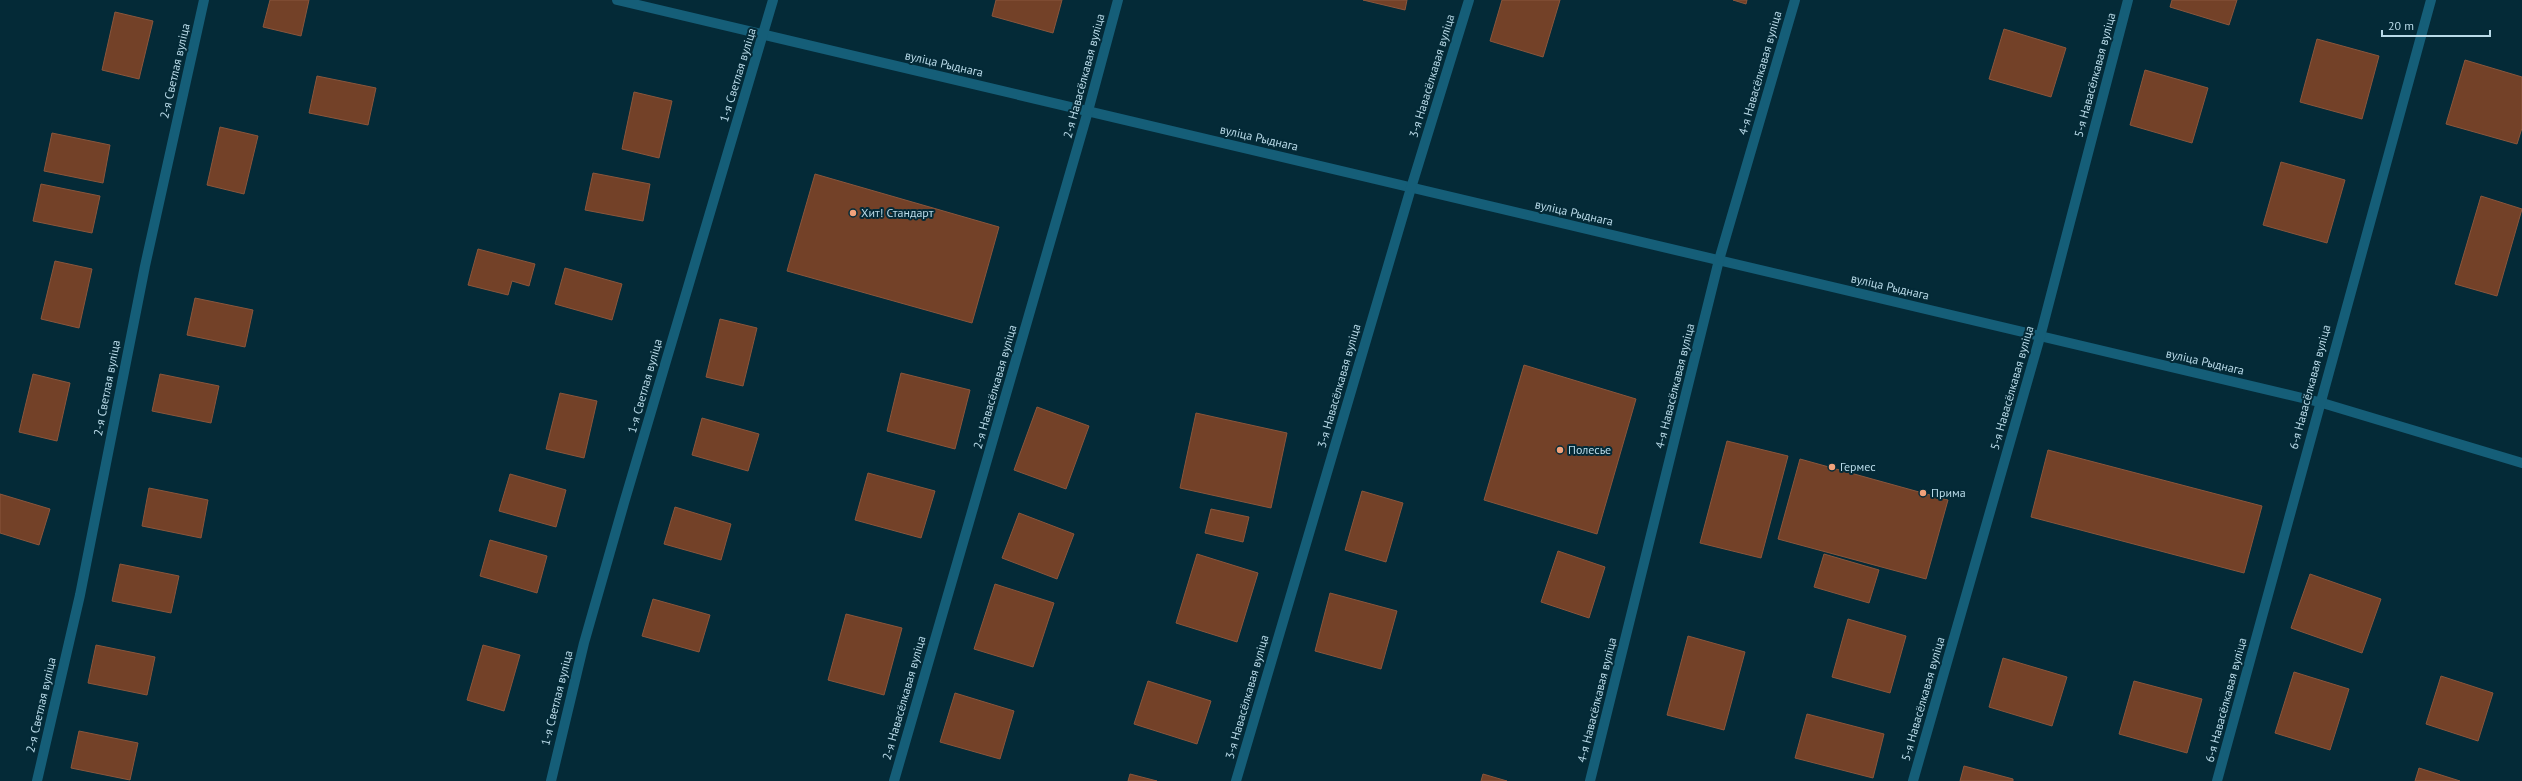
<svg xmlns="http://www.w3.org/2000/svg" width="2522" height="781" font-family="'PT Sans',sans-serif">
<style>
.building{fill:#734128;stroke:#8a563c}
.lines{fill:none;stroke-linecap:round;stroke-linejoin:round}
.street{stroke:#155e78;stroke-width:10}
.poi-dot{fill:#f1a27b;stroke:#042a37;stroke-width:1.5}
.labels{text-anchor:middle;stroke-width:4;stroke-linejoin:round;paint-order:stroke}
.street-label{font-size:12px;fill:#b9dae8;stroke:#042a37}
.poi-label{font-size:12px;fill:#b9dae8;stroke:#042a37;text-anchor:start}
</style>
<rect width="100%" height="100%" fill="#042a37"/>
<g class="building">
<polygon points="270,0 309,0 301,36 263,27"/>
<polygon points="996,0 1062,0 1053,33 992,16"/>
<polygon points="1363,0 1407,0 1405,10"/>
<polygon points="1502,0 1560,0 1543,57 1490,41"/>
<polygon points="1733,0 1747,0 1746,4"/>
<polygon points="2172,0 2237,0 2229,25 2170,7"/>
<polygon points="115,12 153,21 139,79 102,70"/>
<polygon points="2004,29 2066,48 2051,97 1989,79"/>
<polygon points="2317,39 2379,56 2362,119 2300,102"/>
<polygon points="2465,60 2522,77 2522,128 2517,144 2446,124"/>
<polygon points="2145,70 2208,88 2192,143 2130,125"/>
<polygon points="317,76 376,88 368,125 309,113"/>
<polygon points="634,92 672,101 659,158 622,149"/>
<polygon points="220,127 258,136 244,194 207,185"/>
<polygon points="52,133 110,145 103,183 44,171"/>
<polygon points="2281,162 2345,180 2327,243 2263,225"/>
<polygon points="593,173 650,184 643,221 585,210"/>
<polygon points="815,174 999,227 972,323 787,271"/>
<polygon points="41,184 100,196 92,233 33,221"/>
<polygon points="2481,196 2522,209 2497,296 2455,284"/>
<polygon points="478,249 535,264 529,286 512,281 508,295 468,285"/>
<polygon points="55,261 92,269 79,328 41,319"/>
<polygon points="565,268 622,284 612,320 555,304"/>
<polygon points="195,298 253,310 245,347 187,335"/>
<polygon points="720,319 757,328 743,386 706,377"/>
<polygon points="1524,365 1636,399 1597,534 1484,500"/>
<polygon points="901,373 970,390 955,449 887,431"/>
<polygon points="33,374 70,383 57,441 19,432"/>
<polygon points="160,374 219,386 211,423 152,411"/>
<polygon points="560,393 597,401 584,458 546,449"/>
<polygon points="1037,407 1089,426 1066,489 1014,470"/>
<polygon points="1196,413 1287,433 1271,508 1180,488"/>
<polygon points="702,418 759,434 748,471 692,455"/>
<polygon points="1727,441 1788,456 1761,558 1700,543"/>
<polygon points="2048,450 2262,506 2244,573 2031,517"/>
<polygon points="1800,459 1948,500 1926,579 1778,539"/>
<polygon points="868,473 935,491 921,538 855,520"/>
<polygon points="510,474 566,490 556,527 499,511"/>
<polygon points="149,488 208,500 201,538 142,526"/>
<polygon points="1362,491 1403,503 1386,562 1345,550"/>
<polygon points="0,494 50,509 39,545 0,533"/>
<polygon points="675,507 731,524 721,560 664,544"/>
<polygon points="1211,509 1249,517 1243,542 1205,533"/>
<polygon points="1019,513 1074,534 1057,579 1002,558"/>
<polygon points="490,540 547,556 537,593 480,576"/>
<polygon points="1558,551 1605,567 1589,618 1541,602"/>
<polygon points="1197,554 1258,573 1237,642 1176,623"/>
<polygon points="1824,554 1879,570 1869,603 1814,587"/>
<polygon points="120,564 179,576 171,613 112,601"/>
<polygon points="2310,574 2381,599 2362,653 2291,628"/>
<polygon points="995,584 1054,603 1033,667 974,649"/>
<polygon points="1330,593 1397,611 1381,669 1315,651"/>
<polygon points="653,599 710,615 699,652 642,636"/>
<polygon points="846,614 902,628 884,695 828,680"/>
<polygon points="1848,619 1906,636 1890,693 1832,677"/>
<polygon points="1688,636 1745,652 1724,730 1667,715"/>
<polygon points="96,645 155,657 147,695 88,683"/>
<polygon points="483,645 520,655 504,711 467,700"/>
<polygon points="2003,658 2067,677 2052,726 1989,707"/>
<polygon points="2294,672 2349,689 2330,750 2275,733"/>
<polygon points="2441,676 2493,693 2478,741 2426,724"/>
<polygon points="1148,681 1211,701 1197,744 1134,724"/>
<polygon points="2134,681 2202,699 2187,753 2119,734"/>
<polygon points="955,693 1014,711 1000,759 940,742"/>
<polygon points="1807,714 1884,734 1873,778 1795,758"/>
<polygon points="79,731 138,743 130,780 71,768"/>
<polygon points="1964,766 2013,779 2013,781 1960,781"/>
<polygon points="2419,768 2460,781 2415,781"/>
<polygon points="1130,774 1157,781 1128,781"/>
<polygon points="1483,774 1507,781 1481,781"/>
</g>
<g class="lines">
<g class="street">
<polyline points="617,0 2319,402 2522,463"/>
<polyline points="37,781 80,595 145,266 204,0"/>
<polyline points="551,781 584,643 624,503 773,0"/>
<polyline points="894,781 1088,111 1118,0"/>
<polyline points="1236,781 1411,188 1469,0"/>
<polyline points="1590,781 1719,260 1795,0"/>
<polyline points="1913,781 2040,337 2128,0"/>
<polyline points="2217,781 2431,0"/>
</g>
</g>
<g class="poi-dot">
<circle cx="853" cy="213" r="4"/>
<circle cx="1560" cy="450" r="4"/>
<circle cx="1832" cy="467" r="4"/>
<circle cx="1923" cy="493" r="4"/>
</g>
<g class="labels">
<g class="street-label">
<text transform="translate(944 64) rotate(13)" y="4">вуліца Рыднага</text>
<text transform="translate(175 71) rotate(-77)" y="4">2-я Светлая вуліца</text>
<text transform="translate(1760 73) rotate(-74)" y="4">4-я Навасёлкавая вуліца</text>
<text transform="translate(738 75) rotate(-73)" y="4">1-я Светлая вуліца</text>
<text transform="translate(2095 75) rotate(-75)" y="4">5-я Навасёлкавая вуліца</text>
<text transform="translate(1084 76) rotate(-75)" y="4">2-я Навасёлкавая вуліца</text>
<text transform="translate(1432 76) rotate(-73)" y="4">3-я Навасёлкавая вуліца</text>
<text transform="translate(1259 138) rotate(13)" y="4">вуліца Рыднага</text>
<text transform="translate(1574 213) rotate(13)" y="4">вуліца Рыднага</text>
<text transform="translate(1890 287) rotate(13)" y="4">вуліца Рыднага</text>
<text transform="translate(2205 362) rotate(13)" y="4">вуліца Рыднага</text>
<text transform="translate(645 386) rotate(-74)" y="4">1-я Светлая вуліца</text>
<text transform="translate(1339 386) rotate(-74)" y="4">3-я Навасёлкавая вуліца</text>
<text transform="translate(1675 386) rotate(-76)" y="4">4-я Навасёлкавая вуліца</text>
<text transform="translate(995 387) rotate(-74)" y="4">2-я Навасёлкавая вуліца</text>
<text transform="translate(2310 387) rotate(-75)" y="4">6-я Навасёлкавая вуліца</text>
<text transform="translate(107 388) rotate(-79)" y="4">2-я Светлая вуліца</text>
<text transform="translate(2012 388) rotate(-74)" y="4">5-я Навасёлкавая вуліца</text>
<text transform="translate(1247 697) rotate(-74)" y="4">3-я Навасёлкавая вуліца</text>
<text transform="translate(557 698) rotate(-76)" y="4">1-я Светлая вуліца</text>
<text transform="translate(904 698) rotate(-74)" y="4">2-я Навасёлкавая вуліца</text>
<text transform="translate(1923 699) rotate(-74)" y="4">5-я Навасёлкавая вуліца</text>
<text transform="translate(1597 700) rotate(-76)" y="4">4-я Навасёлкавая вуліца</text>
<text transform="translate(2226 700) rotate(-75)" y="4">6-я Навасёлкавая вуліца</text>
<text transform="translate(41 705) rotate(-77)" y="4">2-я Светлая вуліца</text>
</g>
<g class="poi-label">
<text x="861" y="217">Хит! Стандарт</text>
<text x="1568" y="454">Полесье</text>
<text x="1840" y="471">Гермес</text>
<text x="1931" y="497">Прима</text>
</g>
</g>
<path d="M2382 30v6h108v-6" fill="none" stroke="#b9dae8" stroke-width="2"/>
<text x="2388" y="30" font-size="12" fill="#b9dae8" stroke="#042a37" stroke-width="3" paint-order="stroke">20 m</text>
</svg>
